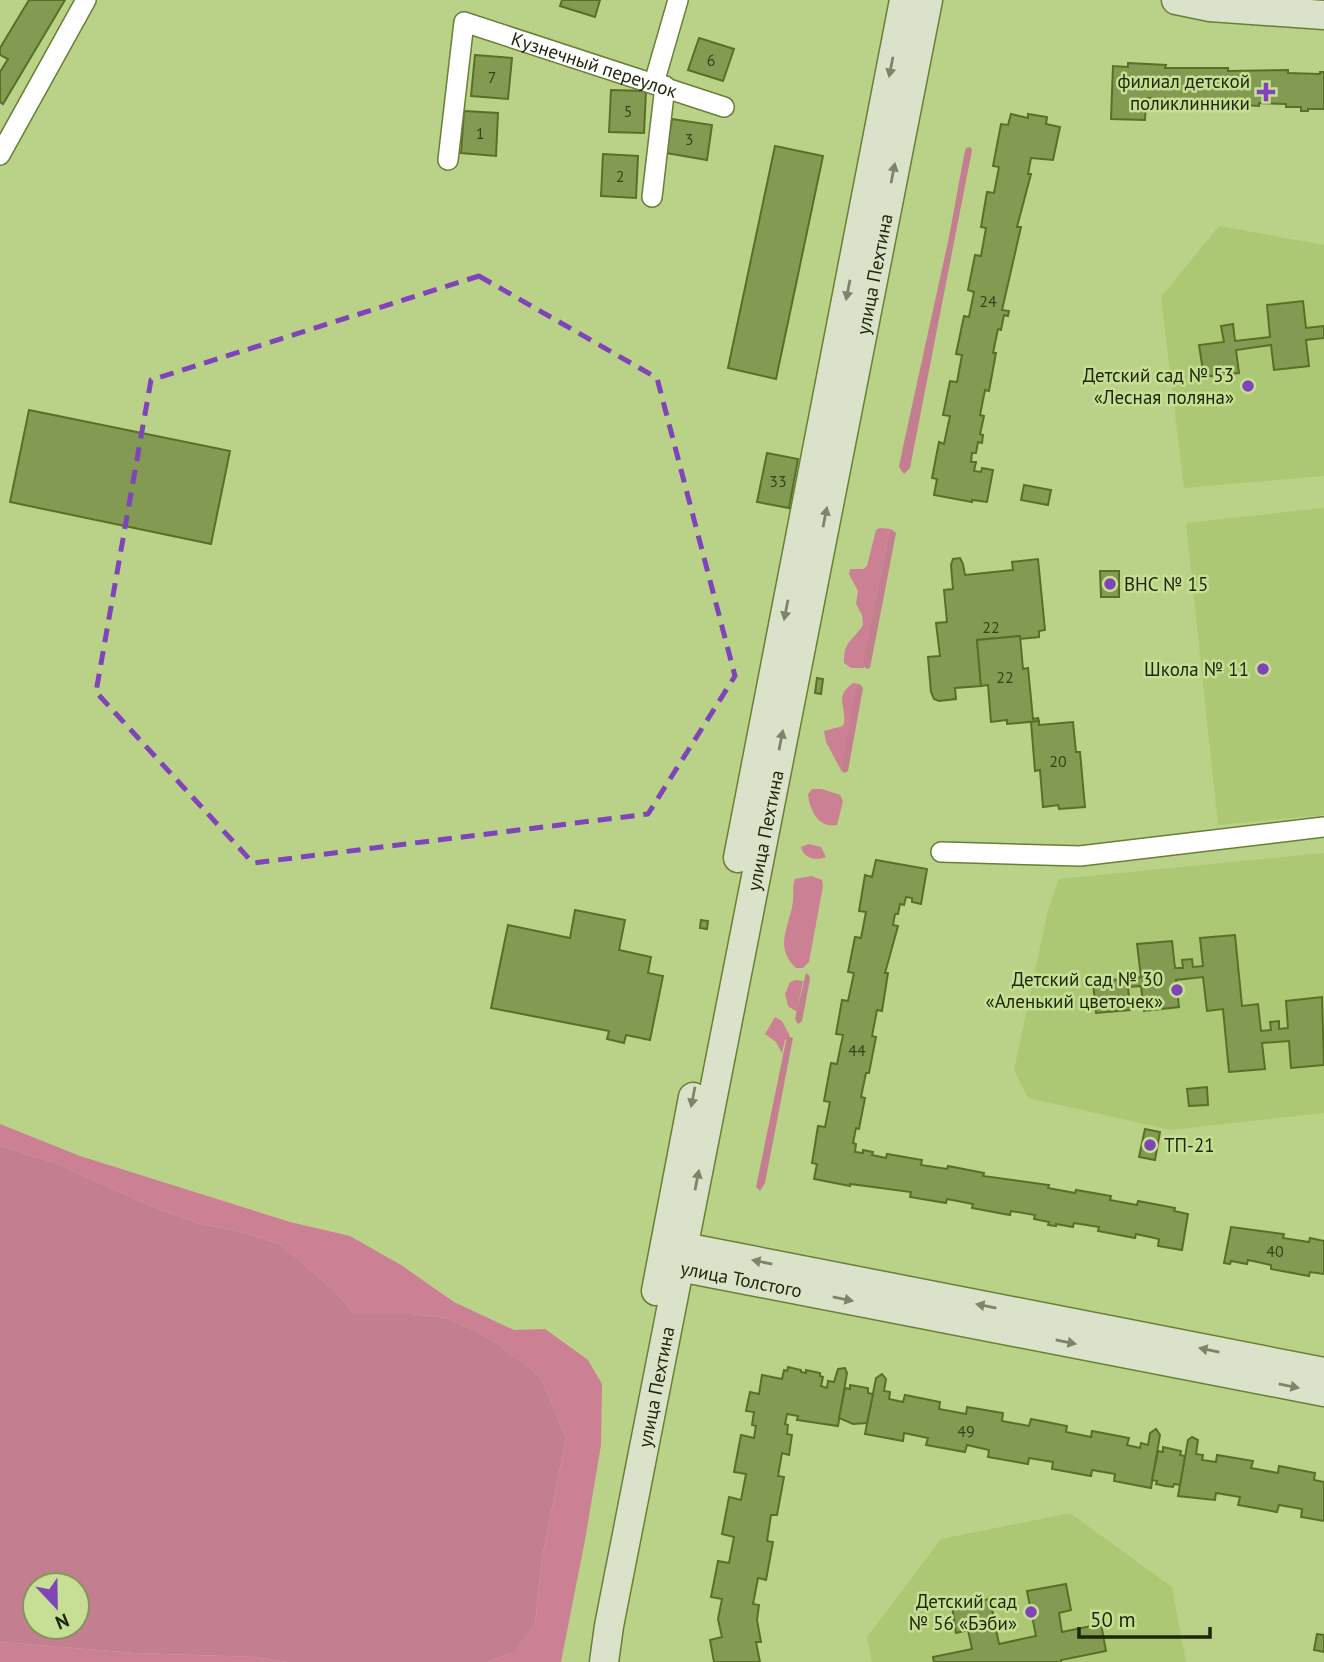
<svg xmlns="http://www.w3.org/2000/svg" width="1324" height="1662" font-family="'PT Sans',sans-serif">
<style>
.built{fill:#acc875}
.green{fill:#c37f90;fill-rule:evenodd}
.forest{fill:#cc8093}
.building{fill:#839a52;stroke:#5a6f26;stroke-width:2}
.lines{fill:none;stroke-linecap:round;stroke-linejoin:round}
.street-casing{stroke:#697f36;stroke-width:22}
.secondary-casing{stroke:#697f36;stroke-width:31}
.street{stroke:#fff;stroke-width:19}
.secondary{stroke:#dbe2ca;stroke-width:28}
.oneway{fill:#7c8469}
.marked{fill:none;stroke:#8044ba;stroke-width:5;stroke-dasharray:14 9;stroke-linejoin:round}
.poi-dot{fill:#8044ba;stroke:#c6df94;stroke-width:2.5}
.labels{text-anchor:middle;stroke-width:5;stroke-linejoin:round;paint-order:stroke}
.number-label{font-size:16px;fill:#36431a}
.street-label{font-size:19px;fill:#1d2608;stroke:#c6df94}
.poi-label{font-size:19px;fill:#1d2608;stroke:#c6df94;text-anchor:end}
</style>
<rect width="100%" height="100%" fill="#b9d287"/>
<g class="built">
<polygon points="1219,226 1324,245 1324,476 1184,488 1161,297"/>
<polygon points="1324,508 1324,815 1218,825 1186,523"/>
<polygon points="1324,853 1324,1113 1171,1130 1028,1098 1014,1070 1048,910 1059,879"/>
<polygon points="1070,1513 1172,1587 1186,1662 872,1662 867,1637 941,1539"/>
</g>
<g class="green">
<polygon points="970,147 972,150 910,468 904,474 899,467 903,447 949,237 964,155 966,148"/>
<polygon points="891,529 896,533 871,663 870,668 867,669 862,665 889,533"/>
<polygon points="860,684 863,688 848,771 844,773 841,769 855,688 856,685"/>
<polygon points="806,973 809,975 810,979 802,1021 798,1024 795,1019"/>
<polygon points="787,1036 793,1038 765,1183 760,1191 756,1187"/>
<path d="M0 1146 55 1163 153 1207 197 1223 237 1231 280 1244 336 1292 354 1314H411L446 1318 476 1331 498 1344 540 1376 566 1438 542 1558 535 1624 515 1652 488 1662H288L254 1657 135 1653 0 1642ZM35 1585H77V1627H35Z"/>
</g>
<g class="forest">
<path d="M880 528 891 529 889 533 863 662 864 668H851L844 663C844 640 852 642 863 625L862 615 856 604 858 591 849 574 850 569H863L867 566 876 530Z"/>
<path d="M853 683 860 684 856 685 855 688 842 772 826 742 824 731 843 726C849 708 832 698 853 683Z"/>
<path d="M812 789H822L840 795 843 801 837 825C818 828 810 811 808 794Z"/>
<path d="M809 844 821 847 826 857C816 861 804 859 801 847Z"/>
<path d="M811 876 822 880 823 886 809 962 803 968H796C773 946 790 926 793 901 794 893 792 886 795 879Z"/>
<polygon points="796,980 803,981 797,1012 788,1006 785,994 790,982"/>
<polygon points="775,1017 782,1021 790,1036 785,1040 782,1053 776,1042 765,1034"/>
<polygon points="0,1124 80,1156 290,1222 350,1236 401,1265 454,1302 514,1330 545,1329 588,1360 602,1384 601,1445 585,1540 561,1662 488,1662 515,1652 535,1624 542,1558 566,1438 540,1376 498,1344 476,1331 446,1318 411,1314 354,1314 336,1292 280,1244 237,1231 197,1223 153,1207 55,1163 0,1146"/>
<polygon points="0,1642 135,1653 254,1657 288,1662 0,1662"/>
</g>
<g class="building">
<polygon points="29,0 65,0 3,104 0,102 0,72 8,59 0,55 0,48"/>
<polygon points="562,0 600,0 595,17 560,6"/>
<polygon points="699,38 734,49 723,81 688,70"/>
<polygon points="475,55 512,58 508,99 471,96"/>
<polygon points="1128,63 1166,65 1165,68 1228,68 1228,71 1288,70 1288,73 1320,74 1320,72 1324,72 1324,109 1308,109 1308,111 1301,111 1301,107 1286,107 1286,104 1259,103 1259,106 1242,105 1242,108 1237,107 1237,104 1155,102 1155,98 1146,98 1145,120 1111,119 1113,66 1128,67"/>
<polygon points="611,90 646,91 644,133 609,132"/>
<polygon points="464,111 498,113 496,156 461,153"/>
<polygon points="1011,114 1028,118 1028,114 1047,117 1046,124 1060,127 1053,160 1031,158 1028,174 1031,174 1017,227 1021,227 1002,310 1009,311 1008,316 1004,315 1001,330 998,329 993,353 996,353 989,391 985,390 980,415 984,416 980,434 983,435 982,443 978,442 976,453 972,453 971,462 976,462 974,471 981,472 982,468 993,470 987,502 972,500 972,502 934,495 937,479 932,478 939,442 944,444 950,416 943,415 950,381 957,382 962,355 956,354 964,316 969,317 974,292 968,290 975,255 981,256 986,228 981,227 987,192 994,193 999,167 993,166 1001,124 1008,125"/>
<polygon points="672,119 712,125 707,160 666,153"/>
<polygon points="775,146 823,156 776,379 728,368"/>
<polygon points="603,154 638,156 636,198 601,196"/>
<polygon points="1303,301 1306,328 1324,326 1324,338 1306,340 1309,366 1274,370 1271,345 1236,350 1239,373 1204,377 1199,345 1224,342 1221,326 1233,324 1235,341 1270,337 1267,305"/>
<polygon points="29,410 230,451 211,544 10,502"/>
<polygon points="767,453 798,459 789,508 757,502"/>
<polygon points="1024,485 1051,490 1048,505 1021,500"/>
<polygon points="960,558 963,564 965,575 1013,570 1012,562 1038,559 1045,630 1039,631 1039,637 1020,639 1020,636 977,640 981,686 955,688 956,699 939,701 934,699 931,692 928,657 940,656 936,623 947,622 944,590 953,589 951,565 953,559"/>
<polygon points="1100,571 1119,571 1119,597 1101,597"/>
<polygon points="1020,636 1023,669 1028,668 1033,719 1038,718 1039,721 1007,724 1007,720 991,722 988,685 981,686 977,640"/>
<polygon points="817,678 823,679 821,694 815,693"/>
<polygon points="1039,721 1039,725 1073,722 1076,752 1080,752 1085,807 1059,809 1058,805 1043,807 1040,770 1035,771 1031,722"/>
<polygon points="876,860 927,869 921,904 912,902 912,898 906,897 904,905 900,904 898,914 895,914 893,925 898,926 885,973 888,973 882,1011 877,1010 872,1036 876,1037 869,1073 866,1073 861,1097 865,1098 859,1129 856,1128 853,1143 856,1144 855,1152 863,1153 863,1150 873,1152 872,1155 886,1158 887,1154 922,1160 921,1165 947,1169 948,1166 984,1173 983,1176 1049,1185 1048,1188 1075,1193 1076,1190 1111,1196 1110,1200 1137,1205 1138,1201 1175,1208 1174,1211 1188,1214 1182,1250 1158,1246 1159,1239 1136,1234 1135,1238 1098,1231 1099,1227 1074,1223 1073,1227 1056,1224 1056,1226 1048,1225 1049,1222 1034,1219 1035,1215 1011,1211 1010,1215 972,1208 973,1204 947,1199 946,1203 910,1197 911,1192 850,1184 850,1186 814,1179 817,1164 812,1163 818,1126 825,1127 830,1102 824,1101 831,1063 837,1064 843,1035 836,1034 842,1000 848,1001 854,973 848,972 855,937 861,938 866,912 859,911 865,875 872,877"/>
<polygon points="575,910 625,920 619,950 651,957 648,973 663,976 650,1040 626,1035 624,1043 607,1039 609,1031 491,1008 508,925 570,938"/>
<polygon points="701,920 708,921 707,929 700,928"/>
<polygon points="1235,935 1242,1006 1258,1004 1261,1031 1271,1030 1270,1022 1279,1021 1279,1029 1288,1028 1286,1001 1322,997 1324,1065 1291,1068 1289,1041 1262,1043 1265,1069 1229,1072 1223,1009 1207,1011 1203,977 1176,980 1179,1007 1144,1011 1141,986 1128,987 1130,1010 1096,1013 1093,982 1141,977 1137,944 1172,941 1175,968 1183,968 1182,960 1192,959 1193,967 1203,966 1200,938"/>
<polygon points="1207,1087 1208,1105 1189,1106 1187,1089"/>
<polygon points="1145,1129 1160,1132 1155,1160 1139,1157"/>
<polygon points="1231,1227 1284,1234 1283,1238 1309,1242 1310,1238 1324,1241 1324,1274 1310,1272 1309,1276 1271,1269 1271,1265 1248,1260 1247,1264 1231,1261 1230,1264 1224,1263"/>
<polygon points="788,1367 801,1370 801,1372 806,1373 806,1370 820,1373 820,1376 823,1377 821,1386 827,1388 828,1381 834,1382 838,1369 845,1368 847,1373 838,1426 797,1420 798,1416 787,1414 785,1424 788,1425 787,1434 792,1435 789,1455 782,1453 778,1476 784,1477 777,1515 771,1515 767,1541 773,1542 766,1580 758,1578 753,1604 759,1605 757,1620 761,1642 756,1642 760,1662 714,1662 710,1640 722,1637 718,1619 722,1599 711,1597 718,1561 729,1563 734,1537 722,1534 729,1497 741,1500 746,1474 734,1472 741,1435 754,1438 756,1426 752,1425 754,1412 746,1411 750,1392 759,1394 762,1375 782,1379 784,1370 787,1371"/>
<polygon points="882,1374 886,1379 884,1391 890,1392 889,1399 903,1402 905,1395 940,1402 939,1409 966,1414 967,1407 1003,1413 1002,1421 1029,1426 1031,1419 1067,1426 1066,1432 1091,1437 1092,1431 1129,1438 1127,1445 1140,1448 1141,1443 1148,1445 1150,1433 1156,1429 1160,1435 1151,1488 1114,1481 1115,1474 1092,1470 1091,1476 1052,1469 1053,1462 1029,1458 1028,1464 988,1457 989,1450 967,1445 965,1452 926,1445 928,1438 904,1433 903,1441 865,1434 876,1378"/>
<polygon points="850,1385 868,1388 868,1393 873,1394 867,1423 853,1424 839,1418 845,1388 850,1389"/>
<polygon points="1192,1437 1198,1440 1196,1454 1203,1455 1202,1460 1216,1462 1217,1455 1253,1461 1251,1468 1278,1473 1279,1466 1315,1473 1314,1480 1324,1482 1324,1521 1301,1517 1302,1509 1279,1505 1277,1512 1238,1505 1240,1497 1216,1493 1215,1500 1178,1496 1188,1440"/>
<polygon points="1163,1447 1181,1451 1180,1455 1185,1456 1180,1485 1174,1484 1173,1487 1165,1486 1156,1484 1157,1481 1152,1480 1158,1451 1163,1452"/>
<polygon points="1066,1584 1071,1610 1059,1613 1062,1632 1101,1624 1106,1651 1061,1660 1061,1662 934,1662 933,1657 972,1649 968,1630 956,1633 952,1606 990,1599 999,1644 1036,1636 1027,1591"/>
<polygon points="1317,1634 1324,1635 1324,1652 1314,1650"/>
</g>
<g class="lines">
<defs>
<g id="street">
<polyline points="654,83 678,0"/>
<polyline points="0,155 86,0"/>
<path id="s1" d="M448 160 464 22 724 107"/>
<polyline points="652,197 665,86"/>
<polyline points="941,852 1080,856 1324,827"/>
</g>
<g id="secondary">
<polyline points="1176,0 1210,7 1324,15"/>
<polyline points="738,858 904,0"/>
<polyline points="669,1251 684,1247 1324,1372"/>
<path id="s2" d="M665 1255 679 1267 1324 1392"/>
<polyline points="656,1291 693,1097"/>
<path id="s3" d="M604 1662 609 1626 928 0"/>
</g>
</defs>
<use href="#street" class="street-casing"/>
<use href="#secondary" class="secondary-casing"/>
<use href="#street" class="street"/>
<use href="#secondary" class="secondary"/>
</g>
<defs><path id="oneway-solid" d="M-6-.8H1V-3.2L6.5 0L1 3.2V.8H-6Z" transform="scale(1.75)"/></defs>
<g class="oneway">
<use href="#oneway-solid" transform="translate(891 67) rotate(101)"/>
<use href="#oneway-solid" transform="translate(893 173) rotate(-79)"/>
<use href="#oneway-solid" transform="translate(848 290) rotate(101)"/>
<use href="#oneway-solid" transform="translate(825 517) rotate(-79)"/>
<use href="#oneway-solid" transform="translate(786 610) rotate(101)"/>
<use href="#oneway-solid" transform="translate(781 740) rotate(-79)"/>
<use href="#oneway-solid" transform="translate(693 1097) rotate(101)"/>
<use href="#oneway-solid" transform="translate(697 1180) rotate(-79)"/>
<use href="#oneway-solid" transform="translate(762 1262) rotate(-169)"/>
<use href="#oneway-solid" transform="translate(843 1299) rotate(11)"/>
<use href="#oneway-solid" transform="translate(986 1306) rotate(-169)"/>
<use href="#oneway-solid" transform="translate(1066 1342) rotate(11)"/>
<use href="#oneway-solid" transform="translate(1209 1350) rotate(-169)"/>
<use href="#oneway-solid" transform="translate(1289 1386) rotate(11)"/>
</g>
<path class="marked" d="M479 276 657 378 735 676 648 814 253 863 96 692 151 380Z"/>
<g class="poi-dot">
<path d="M1262.5 81.5h7v7h7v7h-7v7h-7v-7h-7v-7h7z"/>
<circle cx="1248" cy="386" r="7"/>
<circle cx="1110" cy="584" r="7"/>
<circle cx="1263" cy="669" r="7"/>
<circle cx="1177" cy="990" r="7"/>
<circle cx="1150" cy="1145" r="7"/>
<circle cx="1031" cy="1612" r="7"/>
</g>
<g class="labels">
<g class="number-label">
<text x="711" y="66">6</text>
<text x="492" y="83">7</text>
<text x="628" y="117">5</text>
<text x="480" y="139">1</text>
<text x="689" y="145">3</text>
<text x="620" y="182">2</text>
<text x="988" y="307">24</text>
<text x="778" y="487">33</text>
<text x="991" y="633">22</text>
<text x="1005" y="683">22</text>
<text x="1058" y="767">20</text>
<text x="857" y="1056">44</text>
<text x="1275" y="1257">40</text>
<text x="966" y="1437">49</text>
</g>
<g class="street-label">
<text dy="7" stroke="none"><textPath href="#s1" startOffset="276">Кузнечный переулок</textPath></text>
<text dy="7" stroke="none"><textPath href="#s3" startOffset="1414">улица Пехтина</textPath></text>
<text dy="7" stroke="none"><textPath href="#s3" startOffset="847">улица Пехтина</textPath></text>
<text dy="7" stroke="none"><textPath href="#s2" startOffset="82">улица Толстого</textPath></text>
<text dy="7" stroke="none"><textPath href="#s3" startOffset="280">улица Пехтина</textPath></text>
</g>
<g class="poi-label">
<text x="1250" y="88">филиал детской<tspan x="1250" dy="22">поликлинники</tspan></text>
<text x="1234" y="382">Детский сад № 53<tspan x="1234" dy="22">«Лесная поляна»</tspan></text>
<text x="1124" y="591" text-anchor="start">ВНС № 15</text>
<text x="1249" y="676">Школа № 11</text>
<text x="1163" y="986">Детский сад № 30<tspan x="1163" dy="22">«Аленький цветочек»</tspan></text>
<text x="1164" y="1152" text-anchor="start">ТП-21</text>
<text x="1017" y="1608">Детский сад<tspan x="1017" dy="22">№ 56 «Бэби»</tspan></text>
</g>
</g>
<g transform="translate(56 1606) rotate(158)"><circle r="33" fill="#c6df94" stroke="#82955c" stroke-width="2"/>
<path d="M0-5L12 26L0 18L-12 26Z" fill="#8044ba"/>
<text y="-10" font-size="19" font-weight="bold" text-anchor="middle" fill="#1d2608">N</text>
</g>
<path d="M1079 1627v10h131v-10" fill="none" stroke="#1d2608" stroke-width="3.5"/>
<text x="1090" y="1627" font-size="21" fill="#1d2608" stroke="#c6df94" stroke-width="5" paint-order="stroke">50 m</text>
</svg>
